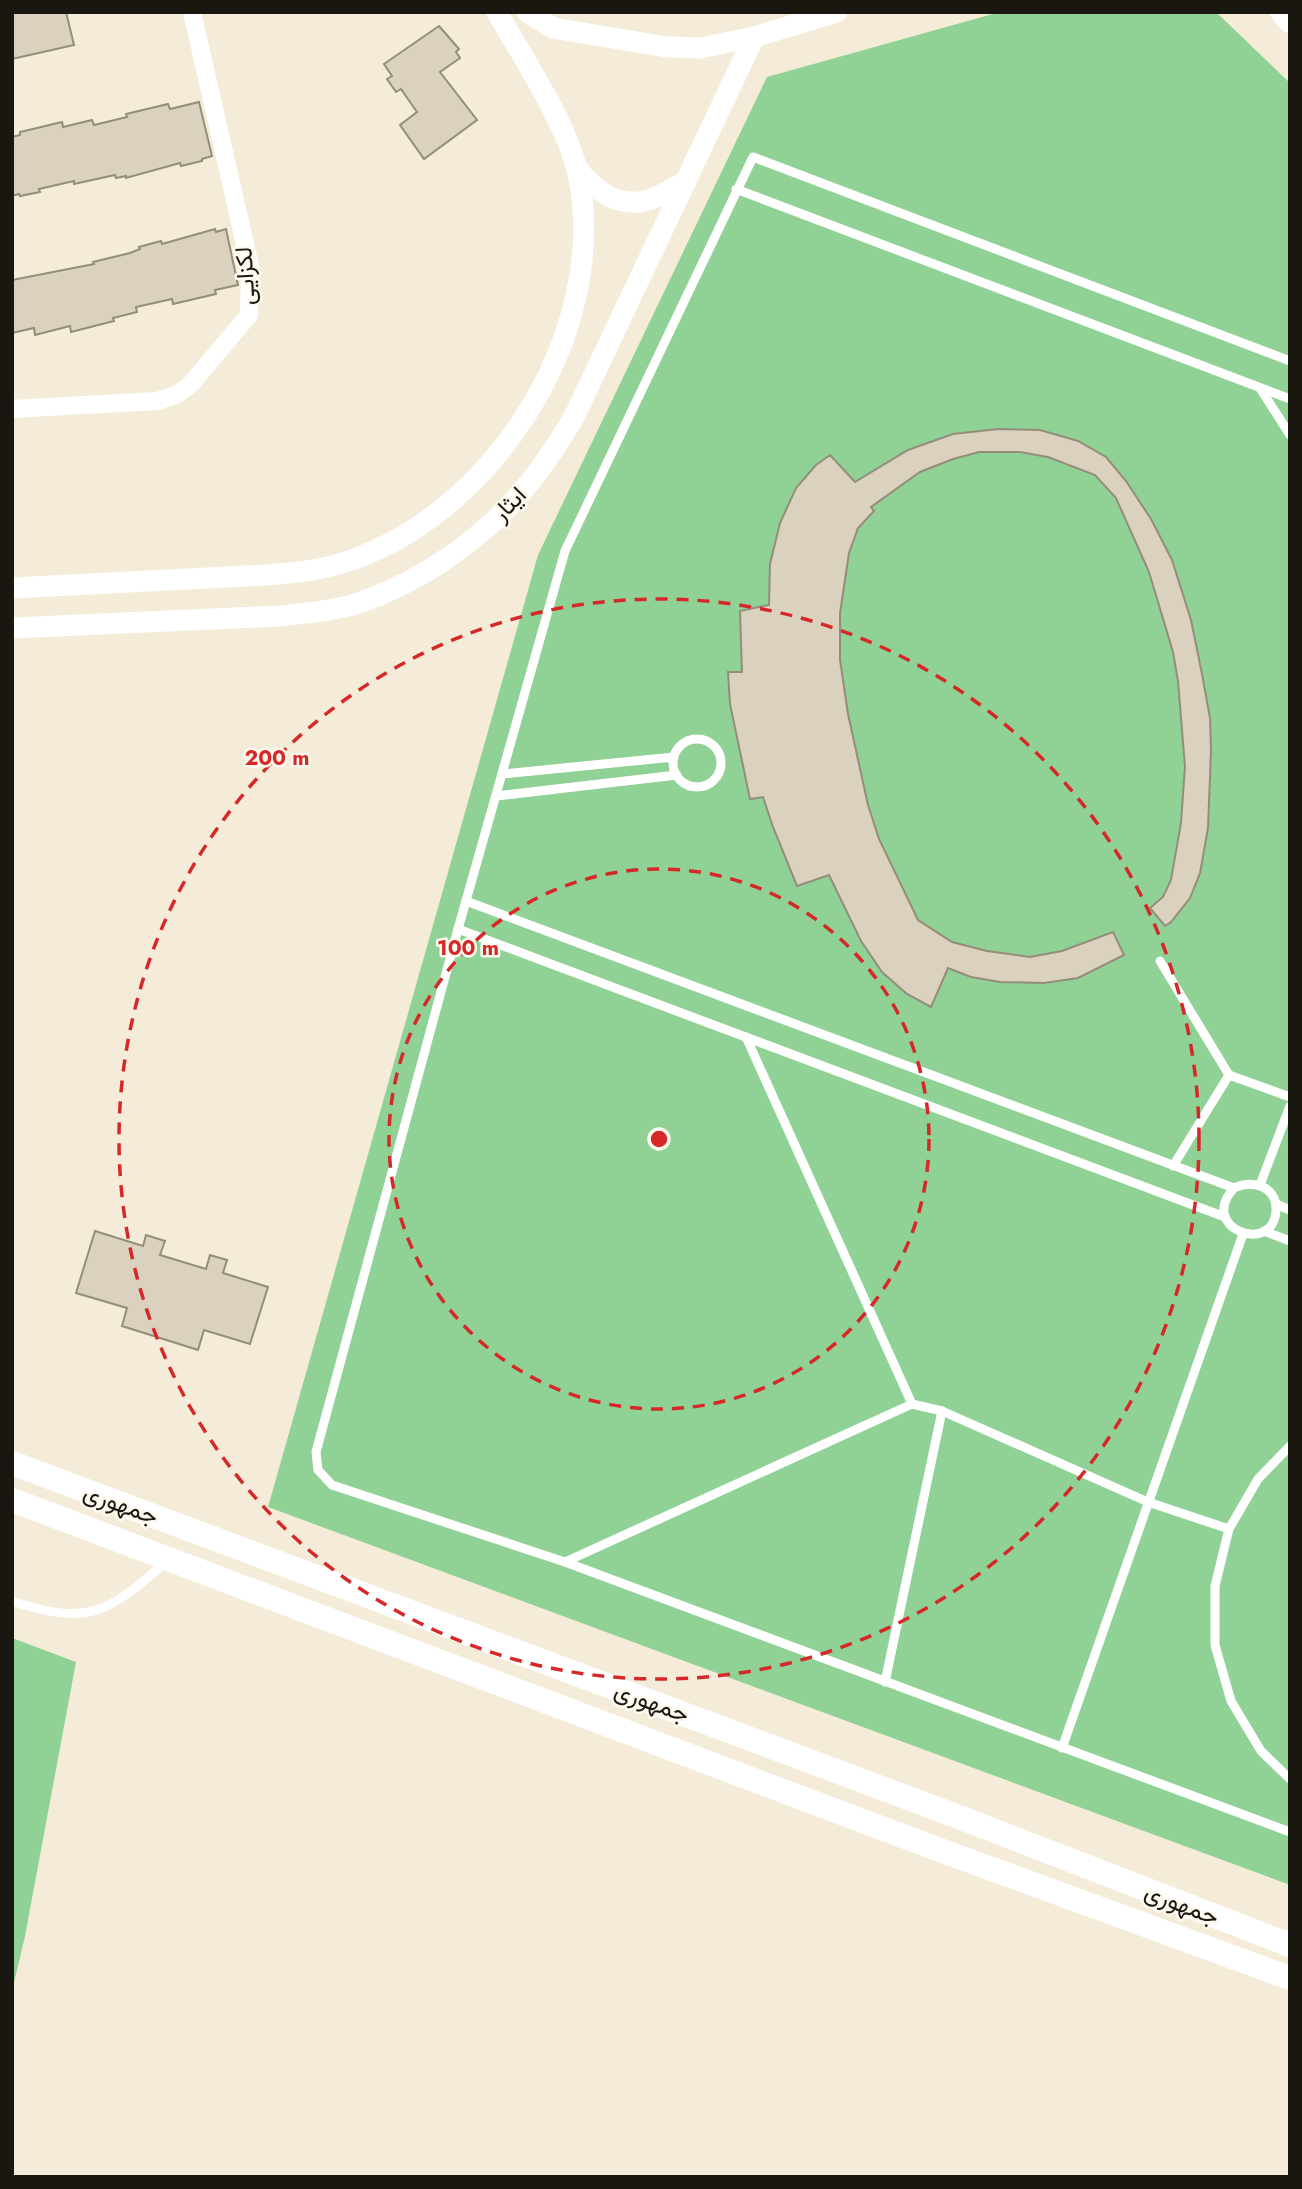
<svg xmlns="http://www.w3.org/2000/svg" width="1302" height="2189" font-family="Jost,Vazirmatn,sans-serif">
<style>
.green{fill:#90d195}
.building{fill:#dad2bf;stroke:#958d7b;stroke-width:2}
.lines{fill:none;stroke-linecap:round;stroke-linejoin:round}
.service{stroke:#fff;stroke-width:9}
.minor{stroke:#fff;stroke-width:18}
.tertiary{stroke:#fff;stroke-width:21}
.secondary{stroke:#fff;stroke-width:24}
.ring{fill:none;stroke:#d62828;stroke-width:3.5;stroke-dasharray:12 9}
.labels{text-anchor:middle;stroke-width:5;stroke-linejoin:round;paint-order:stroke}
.street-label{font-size:24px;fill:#1a1710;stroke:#fef9ee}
.centre{fill:#d62828;stroke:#fef9ee;stroke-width:3.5}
.ring-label{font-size:21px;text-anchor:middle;font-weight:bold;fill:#d62828;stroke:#fef9ee;stroke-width:5;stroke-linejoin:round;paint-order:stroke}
</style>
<rect width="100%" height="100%" fill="#f4ecd8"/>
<g class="green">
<polygon points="1000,12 1216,12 1290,83 1290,1885 268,1507 538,555 767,77"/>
<polygon points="12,1638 76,1662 25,1936 12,1991"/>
</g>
<g class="building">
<polygon points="12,12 66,12 74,45 12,59"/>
<polygon points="439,26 459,49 456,52 460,58 440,72 477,120 424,159 400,125 417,112 401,89 396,92 387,79 392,76 384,64"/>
<polygon points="199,102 212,156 202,159 202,161 181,166 180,163 126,178 126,176 116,178 115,175 74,184 74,181 39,189 40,192 20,196 19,194 12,196 12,137 20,135 20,132 62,122 63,127 92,120 94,125 127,117 126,114 168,104 170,109"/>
<polygon points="215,229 216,232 226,229 238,285 215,290 216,294 173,304 172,299 136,307 137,312 113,318 114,321 71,332 70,326 35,335 34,328 12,333 12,280 94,264 93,262 130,253 140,249 139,247 161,241 162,244"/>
<polygon points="998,429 1040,430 1078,441 1106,457 1126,481 1151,519 1172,560 1191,620 1202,674 1210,718 1211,751 1208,828 1200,873 1190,898 1171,922 1165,926 1150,908 1163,897 1171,880 1181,823 1185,767 1178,681 1173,652 1149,572 1116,498 1095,475 1048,457 1020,452 979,452 953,459 920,472 871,507 874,511 858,528 849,553 840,613 840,660 848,714 868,805 879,839 918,920 952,942 987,951 1030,957 1062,951 1113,932 1124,955 1078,978 1044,983 1000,982 971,977 948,968 931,1007 907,994 882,972 861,941 829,875 797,886 773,827 763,797 750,799 730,704 728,672 742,672 740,611 769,605 770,564 780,523 796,488 816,465 830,455 855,482 908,450 953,434"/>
<polygon points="95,1231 143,1246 146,1235 165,1241 160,1255 206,1269 210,1255 227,1260 223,1273 268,1287 250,1344 204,1330 198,1350 122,1326 127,1308 76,1293"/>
</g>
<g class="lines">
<g class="service">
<polyline points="736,189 1290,399"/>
<polyline points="1290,361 753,157 565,551 458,929 316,1452 318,1470 332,1485 565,1562 1290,1832"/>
<polyline points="1260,388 1290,435"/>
<circle cx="697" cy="763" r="24"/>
<polyline points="502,774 674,757"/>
<polyline points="496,796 677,775"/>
<path d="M466 901 1234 1188C1252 1180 1277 1185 1276 1211 1273 1256 1197 1228 1234 1188"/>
<polyline points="458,929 1225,1217"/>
<polyline points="1160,961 1229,1075"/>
<polyline points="746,1037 912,1404"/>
<polyline points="1173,1166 1229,1075 1290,1097"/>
<polyline points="1260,1185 1290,1106"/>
<polyline points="1276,1204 1290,1210"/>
<polyline points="1264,1231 1290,1241"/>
<polyline points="1290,1446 1258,1479 1229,1529 1215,1586 1215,1645 1231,1701 1261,1751 1290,1779"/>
<polyline points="565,1562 912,1404 942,1411 1148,1502 1229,1529"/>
<path d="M12 1601C89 1627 109 1612 167 1561"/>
<polyline points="885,1682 942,1411"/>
<polyline points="1062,1748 1243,1234"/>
</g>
<polyline class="minor" points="12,409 157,401 176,395 190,385 249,315 250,266 192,12"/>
<g class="tertiary">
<polyline points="527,12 553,28 667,47 700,48 754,37 837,12"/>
<path d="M577 168C593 189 616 207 645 201 659 198 673 188 686 181"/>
<path d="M12 588 266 575C290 573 315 571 339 564 491 519 609 335 579 178 568 124 524 60 497 12"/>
<path d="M12 628 280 616C306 613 334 611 359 603 422 581 483 539 525 488 544 466 559 442 574 417L754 37"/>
</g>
<g class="secondary">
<polyline points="1282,12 1290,21"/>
<polyline points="12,1463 943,1811 1290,1945"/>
<polyline points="12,1500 929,1846 1290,1978"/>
</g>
</g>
<g class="ring">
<circle cx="659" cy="1139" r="270"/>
<circle cx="659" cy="1139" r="540"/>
</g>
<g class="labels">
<g class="street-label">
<text transform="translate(245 276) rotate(-93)" y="8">لکزایی</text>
<text transform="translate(509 504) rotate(-46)" y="8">ایثار</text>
<text transform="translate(121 1504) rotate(20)" y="8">جمهوری</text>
<text transform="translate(652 1702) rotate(20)" y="8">جمهوری</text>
<text transform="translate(1182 1904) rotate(21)" y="8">جمهوری</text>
</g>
</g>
<circle cx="659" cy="1139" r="10" class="centre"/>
<g class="ring-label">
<text x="277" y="765">200 m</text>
<text x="468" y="955">100 m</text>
</g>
<rect width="1302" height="2189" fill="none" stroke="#1a1710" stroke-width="28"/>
</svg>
